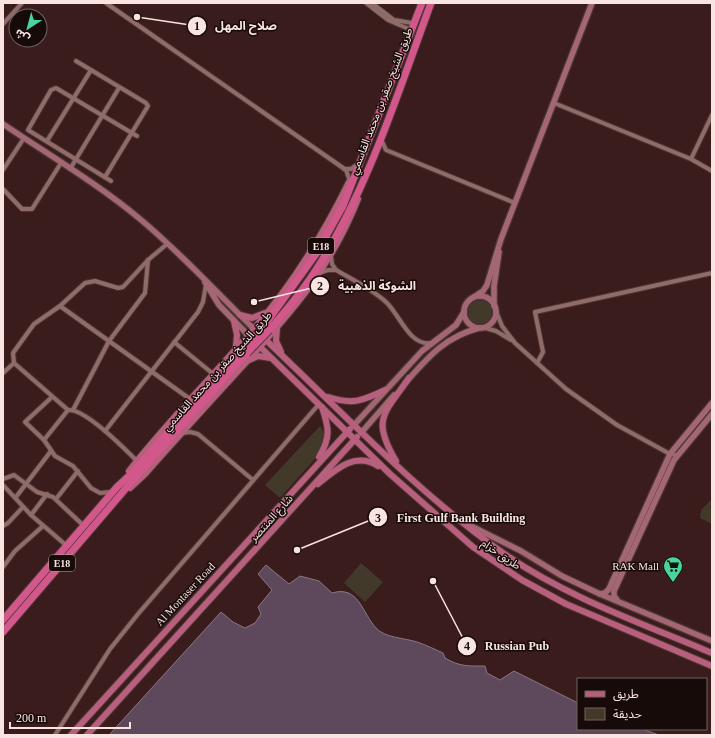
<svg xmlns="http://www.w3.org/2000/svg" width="715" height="738" font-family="'Times New Roman','Noto Sans Arabic',serif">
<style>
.green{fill:#42392a}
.water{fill:#5e485c;stroke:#8c7784}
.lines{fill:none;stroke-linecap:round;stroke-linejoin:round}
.street-casing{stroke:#4f3736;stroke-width:6}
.secondary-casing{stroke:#4f3736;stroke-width:8}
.primary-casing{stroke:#4f3736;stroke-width:8}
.highway-casing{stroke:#4f3736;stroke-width:9}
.street{stroke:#8f6c69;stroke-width:4}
.secondary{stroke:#a36673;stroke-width:5.5}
.primary{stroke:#b75f7d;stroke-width:6}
.highway{stroke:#d2578a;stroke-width:7}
.highway-bridge-casing{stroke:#4f3736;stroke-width:9;stroke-linecap:butt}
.highway-bridge{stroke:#d2578a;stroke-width:7}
.labels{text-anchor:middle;stroke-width:3;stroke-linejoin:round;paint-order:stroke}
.shield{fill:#170b0a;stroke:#b5a3a1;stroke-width:1}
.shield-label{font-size:10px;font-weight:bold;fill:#f9e4e2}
.street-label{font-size:11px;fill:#f9e4e2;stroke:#170b0a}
.poi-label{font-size:11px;fill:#f9e4e2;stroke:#170b0a;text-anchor:end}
.leader{fill:none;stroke:#f9e4e2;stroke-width:1.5}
.callout-dot{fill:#f9e4e2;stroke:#170b0a;stroke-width:1.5}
.mark-label{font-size:12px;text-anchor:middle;font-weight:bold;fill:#111}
.callout-label{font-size:12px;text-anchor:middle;font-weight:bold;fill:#f9e4e2;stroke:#170b0a;stroke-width:3;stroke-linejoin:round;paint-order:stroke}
</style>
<rect width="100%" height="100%" fill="#391c1b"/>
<g class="green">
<circle cx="480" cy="312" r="12"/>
<polygon points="320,426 325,434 321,452 280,498 265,485"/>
<polygon points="712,499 712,524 700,518 701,510"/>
<polygon points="361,563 383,582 365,602 344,583"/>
</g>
<path class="water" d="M266 565 289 584 300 576 319 581 332 593C359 585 362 613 376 628 385 638 405 638 417 642 426 645 434 649 443 653L445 658C460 667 469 666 485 666L487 673 500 680 514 671 578 703V729H642L659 735H109L221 612 233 622 245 628 255 623 261 614 258 607 272 590 258 574Z"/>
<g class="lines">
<defs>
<g id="street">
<polyline points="106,3 346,170 350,181"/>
<polyline points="366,3 388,20 409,29"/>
<polyline points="372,3 394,20 412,23"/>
<polyline points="3,24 22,3"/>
<polyline points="76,61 146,103 148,106 105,177"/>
<polyline points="554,103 691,159 712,171"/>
<polyline points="381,139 386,150 515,203"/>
<polyline points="47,141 91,70"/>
<polyline points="691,159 712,115"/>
<polyline points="70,169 119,88"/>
<polyline points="344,169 351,169 358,164"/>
<polyline points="3,170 24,138"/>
<polyline points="111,181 28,130 51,90 56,88 137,136"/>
<polyline points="3,189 22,209 32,209 61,163"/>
<polyline points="331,256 332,264 336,270"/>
<path d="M322 272 328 270H336C353 280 372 289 386 302 400 315 409 346 431 343"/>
<polyline points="60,306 190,399"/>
<polyline points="496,311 502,326 515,343 566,389 617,425 670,454 676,455"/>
<polyline points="482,327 496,331 511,340"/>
<polyline points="174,342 212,373"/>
<path d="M14 363 68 410C85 408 125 449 137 461"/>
<polyline points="537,363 543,352 535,312 712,273"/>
<polyline points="3,373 14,363 13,353 34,324 60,306 85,283 95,281 118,288 123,287 148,260 167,244"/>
<polyline points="52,397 25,422 44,440 55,456 73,466 91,488 100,493 111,492"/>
<polyline points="73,410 109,341 145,293 148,260"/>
<polyline points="105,431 198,312 203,302 206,284"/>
<polyline points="183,433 190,432 198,434 253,480"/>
<polyline points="44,440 68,410"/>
<polyline points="3,479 14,475 37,492 53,497 84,526"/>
<polyline points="3,485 31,515 67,546"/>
<polyline points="16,497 51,451"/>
<polyline points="56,499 78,471"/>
<polyline points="31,515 47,494"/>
<polyline points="3,526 8,523 23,507"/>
<polyline points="3,567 15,551 43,526"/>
<polyline points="55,735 110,649 138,614 319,404"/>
</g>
<g id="secondary">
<path d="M3 124C49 155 98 184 140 219 181 253 216 292 254 329"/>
<polyline points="205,282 219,305 248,335"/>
<circle cx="480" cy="312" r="16"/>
<polyline points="474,297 483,291 487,285 501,239 592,3"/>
<polyline points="494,306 494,286 499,252"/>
<path d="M406 382C429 356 445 337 479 328"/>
<polyline points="354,425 422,351 456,325 464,312"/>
<polyline points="361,433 394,395"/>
<polyline points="467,524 521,551 562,576 600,594 712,641"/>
<polyline points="600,594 605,593 609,589 670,454 712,403"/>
<polyline points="617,600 614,596 614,591 674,460 712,414"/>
</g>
<g id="primary">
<polyline points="240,315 252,318 265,313"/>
<polyline points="234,321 237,335 236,346"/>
<polyline points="277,328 276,341 281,352"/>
<path d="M254 329C335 404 412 489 503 553 566 597 641 623 712 653"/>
<polyline points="248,335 390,474 473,547 522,580 566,604 712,666"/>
<polyline points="249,360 258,356 271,358"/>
<path d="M328 397C353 405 362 401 385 390"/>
<path d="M319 457C331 437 329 428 322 407"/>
<path d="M396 461C371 419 384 414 409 378"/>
<path d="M129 471C169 420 215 374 257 325 294 282 324 233 349 182"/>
<path d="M318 484C335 470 355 451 378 466"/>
<path d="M130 488 145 474C176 439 207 405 239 370 289 315 330 270 358 199"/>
<polyline points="71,735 350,429"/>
<polyline points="87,735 357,437"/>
</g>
<g id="highway">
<polyline points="264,326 316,254 343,206 422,3"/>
<path d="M269 330C285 312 301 293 314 273 367 193 398 92 431 3"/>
<polyline points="3,620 117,487 131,474 243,349"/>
<polyline points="3,632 139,473 247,353"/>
</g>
</defs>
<use href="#street" class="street-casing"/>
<use href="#secondary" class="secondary-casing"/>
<use href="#primary" class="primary-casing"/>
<use href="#highway" class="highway-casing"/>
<use href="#street" class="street"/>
<use href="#secondary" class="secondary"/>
<use href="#primary" class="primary"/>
<use href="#highway" class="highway"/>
<defs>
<g id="highway-bridge">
<polyline points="243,349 264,326"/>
<polyline points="247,353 269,330"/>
</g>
</defs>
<use href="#highway-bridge" class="highway-bridge-casing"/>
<use href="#highway-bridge" class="highway-bridge"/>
</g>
<defs>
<symbol id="supermarket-pin" viewBox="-11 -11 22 30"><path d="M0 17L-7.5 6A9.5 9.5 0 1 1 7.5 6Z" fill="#49d49c" stroke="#170b0a"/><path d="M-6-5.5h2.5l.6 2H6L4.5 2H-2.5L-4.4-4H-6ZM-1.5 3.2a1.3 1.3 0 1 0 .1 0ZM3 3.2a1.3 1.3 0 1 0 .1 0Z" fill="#111"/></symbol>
</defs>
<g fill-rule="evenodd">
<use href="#supermarket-pin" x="662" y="555" width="22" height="30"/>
</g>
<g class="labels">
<g class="shield">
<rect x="308" y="238" width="26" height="16" rx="3"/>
<rect x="49" y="555" width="26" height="16" rx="3"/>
</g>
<g class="shield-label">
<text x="321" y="250">E18</text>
<text x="62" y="567">E18</text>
</g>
<g class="street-label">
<text transform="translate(381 101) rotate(-69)" y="4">طريق الشيخ صقر بن محمد القاسمي</text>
<text transform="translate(217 371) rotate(-48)" y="4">طريق الشيخ صقر بن محمد القاسمي</text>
<text transform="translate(271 518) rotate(-48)" y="4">شارع المنتصر</text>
<text transform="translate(501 554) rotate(34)" y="4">طريق خزام</text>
<text transform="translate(185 594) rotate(-47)" y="4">Al Montaser Road</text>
</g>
<g class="poi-label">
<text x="659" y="570">RAK Mall</text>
</g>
</g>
<path class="leader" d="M137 17L197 26M254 302L320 286M297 550L378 517M433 581L467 646"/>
<g class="callout-dot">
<circle cx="137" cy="17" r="4"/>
<circle cx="254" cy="302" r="4"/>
<circle cx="297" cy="550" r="4"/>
<circle cx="433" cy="581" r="4"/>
<circle cx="197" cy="26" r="10"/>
<circle cx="320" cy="286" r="10"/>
<circle cx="378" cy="517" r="10"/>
<circle cx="467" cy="646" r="10"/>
</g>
<g class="mark-label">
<text x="197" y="30">1</text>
<text x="320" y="290">2</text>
<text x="378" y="522">3</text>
<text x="467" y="650">4</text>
</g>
<g class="callout-label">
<text x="246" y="30">صلاح المهل</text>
<text x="377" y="290">الشوكة الذهبية</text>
<text x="461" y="522">First Gulf Bank Building</text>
<text x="517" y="650">Russian Pub</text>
</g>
<rect width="715" height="738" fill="none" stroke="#f9e4e2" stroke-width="8"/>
<rect x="577" y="678" width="130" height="52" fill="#170b0a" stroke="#716260"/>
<rect x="585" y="691" width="20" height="6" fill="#b75f7d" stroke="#716260"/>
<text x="613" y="698" font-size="12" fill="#f9e4e2">طريق</text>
<rect x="585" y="708" width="20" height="12" fill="#42392a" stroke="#716260"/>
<text x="613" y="718" font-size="12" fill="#f9e4e2">حديقة</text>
<g transform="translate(28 28) rotate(216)"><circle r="19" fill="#170b0a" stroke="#716260"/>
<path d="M0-3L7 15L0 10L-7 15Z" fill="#49d49c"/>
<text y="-6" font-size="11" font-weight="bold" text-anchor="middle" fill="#f9e4e2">ش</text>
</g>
<path d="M10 722v6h120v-6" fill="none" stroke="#f9e4e2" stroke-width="2"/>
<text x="16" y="722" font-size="12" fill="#f9e4e2" stroke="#170b0a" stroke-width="3" paint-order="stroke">200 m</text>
</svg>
